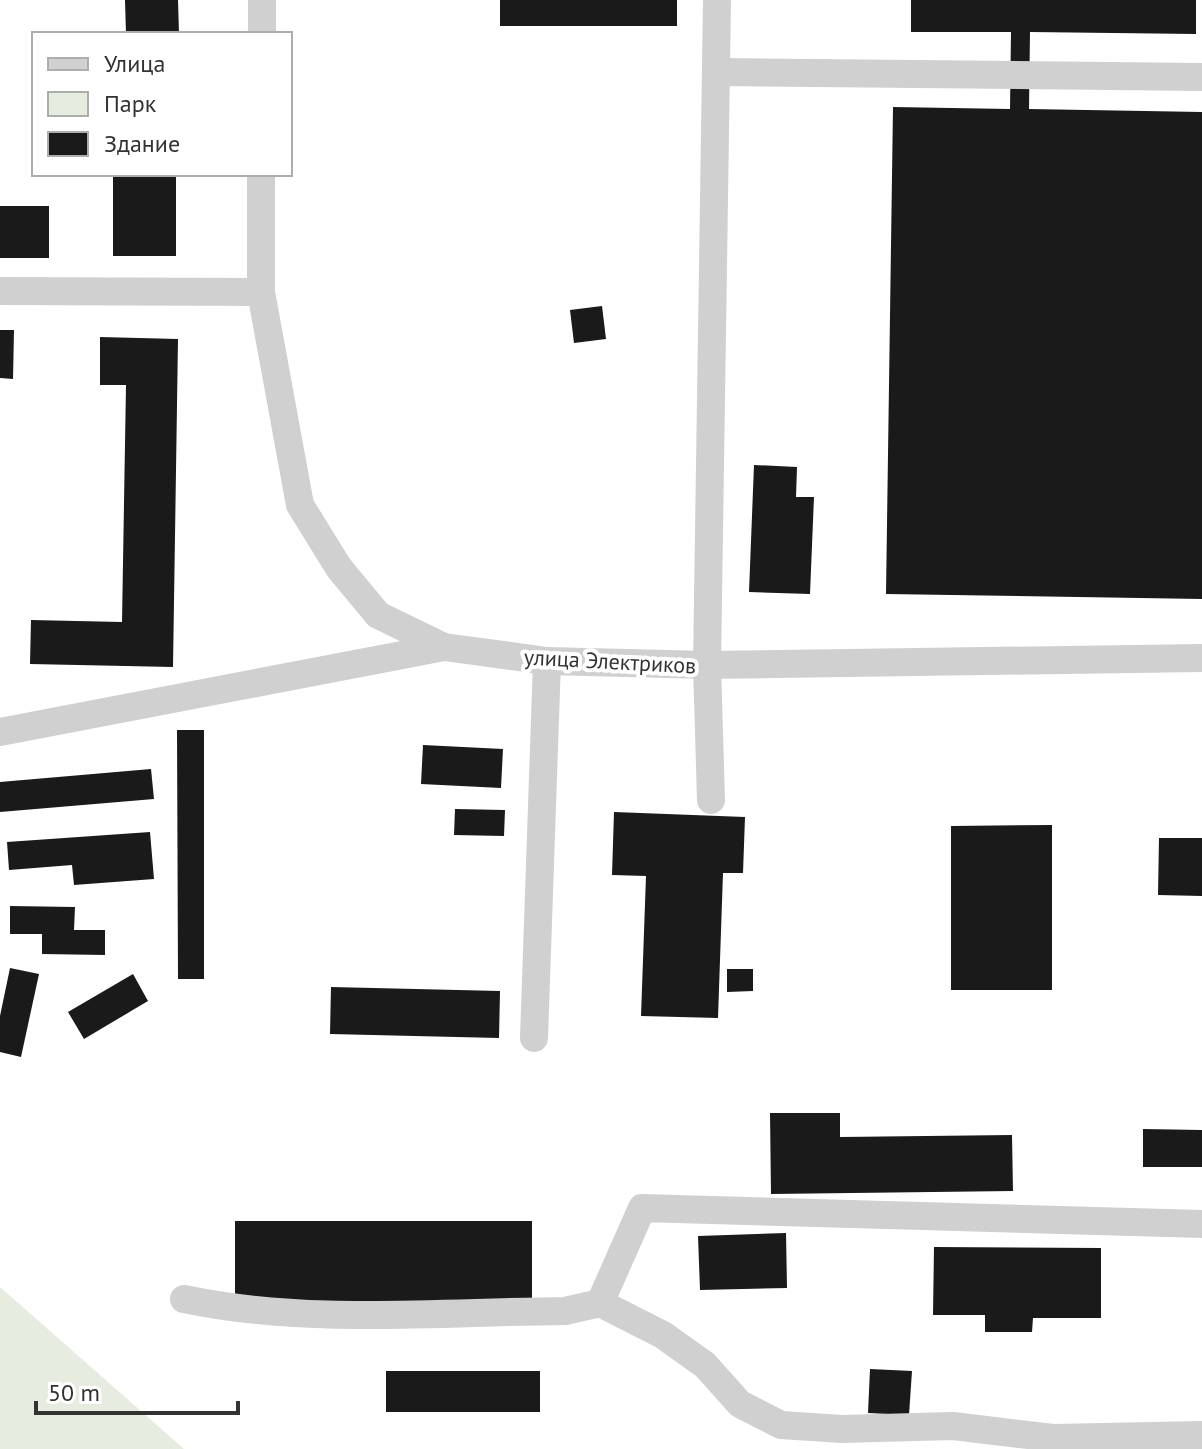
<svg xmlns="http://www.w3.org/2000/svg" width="1202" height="1449" font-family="'PT Sans',sans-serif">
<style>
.green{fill:#e6ecdf}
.building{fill:#1a1a1a}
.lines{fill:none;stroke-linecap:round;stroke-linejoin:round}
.minor{stroke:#d0d0d0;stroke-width:28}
.labels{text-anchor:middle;stroke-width:8;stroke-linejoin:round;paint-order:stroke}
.street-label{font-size:22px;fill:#333;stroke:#fff}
</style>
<rect width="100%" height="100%" fill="#fff"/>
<polygon class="green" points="0,1287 184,1449 0,1449"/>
<g class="building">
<polygon points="125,0 178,0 179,34 126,34"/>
<rect x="500" y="0" width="177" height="26"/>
<polygon points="911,0 1196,0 1196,34 1030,32 1029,109 1202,112 1202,599 886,594 893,107 1010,109 1011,32 911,32"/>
<rect x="113" y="174" width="63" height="82"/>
<rect x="0" y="206" width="49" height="52"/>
<polygon points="602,306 606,339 574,343 570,310"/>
<polygon points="0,330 14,330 13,379 0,378"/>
<polygon points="100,337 178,339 173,667 30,664 31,620 122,622 126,385 100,385"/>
<polygon points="754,465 797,467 796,497 814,497 810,594 749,592"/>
<polygon points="177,730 204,730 204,979 178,979"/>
<polygon points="423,745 503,749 501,788 421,784"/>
<polygon points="151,769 154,799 0,812 0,782"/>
<polygon points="455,809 505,810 504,836 454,835"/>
<polygon points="614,812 745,817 743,873 723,873 718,1018 641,1016 646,876 612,875"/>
<polygon points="1052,825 1052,990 951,990 951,826"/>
<polygon points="150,832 154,879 74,885 72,865 9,870 7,842"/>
<polygon points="1159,838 1202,838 1202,896 1158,895"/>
<polygon points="10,906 75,907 74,930 105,930 105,955 42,954 42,934 10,934"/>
<polygon points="10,968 39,974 21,1057 0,1052 0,1016"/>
<polygon points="727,969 753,969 753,991 727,992"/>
<polygon points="133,974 148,1001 84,1039 68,1012"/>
<polygon points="331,987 500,991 499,1038 330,1034"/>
<polygon points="770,1113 840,1113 840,1137 1012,1135 1013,1191 771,1194"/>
<polygon points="1143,1129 1202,1130 1202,1167 1143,1167"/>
<rect x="235" y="1221" width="297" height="82"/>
<polygon points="786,1233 787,1288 700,1290 698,1236"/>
<polygon points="934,1247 1101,1248 1101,1318 1033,1318 1032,1332 985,1332 985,1315 933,1315"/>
<polygon points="870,1369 912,1371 909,1415 868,1413"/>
<rect x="386" y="1371" width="154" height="41"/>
</g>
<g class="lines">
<g class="minor">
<polyline points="262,34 262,0"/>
<polyline points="716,72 1202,77"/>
<polyline points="261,174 261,292 300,505 339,568 378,615 444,647 547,661 707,665 1202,658"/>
<polyline points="0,291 261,292"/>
<polyline points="0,732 444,647"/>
<polyline points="711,800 707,665 717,0"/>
<polyline points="534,1038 547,661"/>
<path d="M184 1299C307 1325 439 1312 565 1311L600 1303 642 1208 1202 1224"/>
<polyline points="600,1303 663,1335 705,1365 740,1404 781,1425 842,1429 953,1426 1053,1438 1202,1435"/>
</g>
</g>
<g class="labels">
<g class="street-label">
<text transform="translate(610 661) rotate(3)" y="8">улица Электриков</text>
</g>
</g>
<rect x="32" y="32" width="260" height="144" fill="#ffffff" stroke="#adadad" stroke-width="2"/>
<rect x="48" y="58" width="40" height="12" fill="#d0d0d0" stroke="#adadad" stroke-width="2"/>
<text x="104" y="72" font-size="24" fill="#333333">Улица</text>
<rect x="48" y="92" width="40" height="24" fill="#e6ecdf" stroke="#adadad" stroke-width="2"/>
<text x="104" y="112" font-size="24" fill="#333333">Парк</text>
<rect x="48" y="132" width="40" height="24" fill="#1a1a1a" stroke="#adadad" stroke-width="2"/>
<text x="104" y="152" font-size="24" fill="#333333">Здание</text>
<path d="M36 1401v12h202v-12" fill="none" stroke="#333333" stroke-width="4"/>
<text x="48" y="1401" font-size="24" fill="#333333" stroke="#ffffff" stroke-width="6" paint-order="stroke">50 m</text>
</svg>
